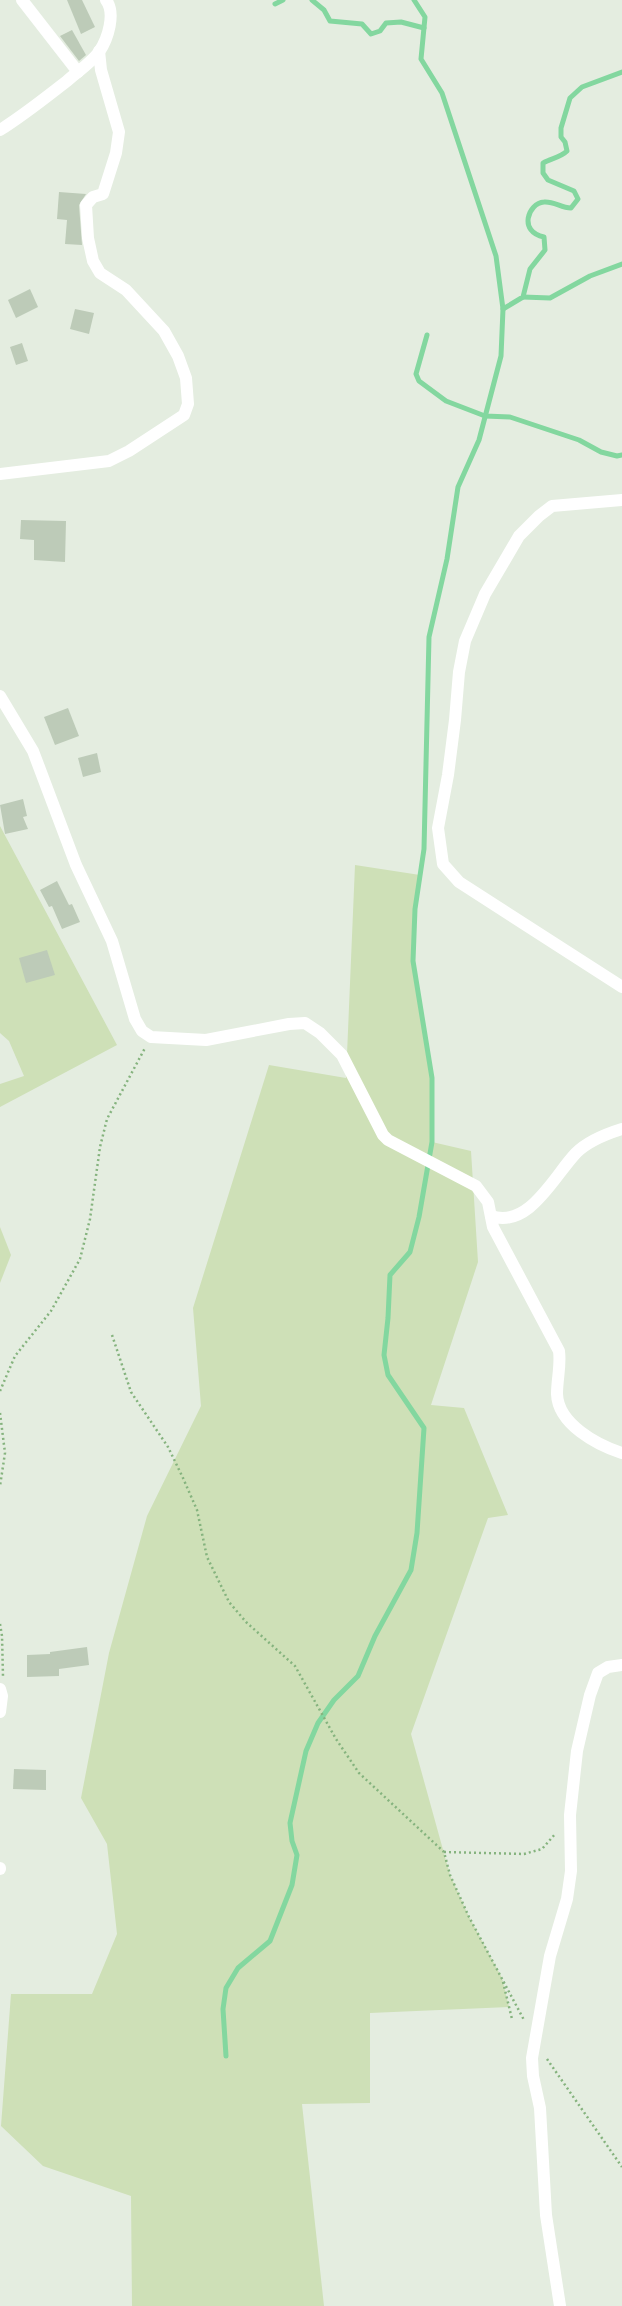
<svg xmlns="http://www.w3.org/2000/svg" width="622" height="2306" font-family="'Fira Sans',sans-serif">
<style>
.green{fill:#cee0b7}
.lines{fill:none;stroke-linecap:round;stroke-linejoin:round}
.stream{stroke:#83d79f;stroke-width:5}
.building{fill:#bdcbb8}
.path{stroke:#85b37e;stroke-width:2.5;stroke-dasharray:2 3;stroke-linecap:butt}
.street{stroke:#fff;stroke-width:12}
</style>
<rect width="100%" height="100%" fill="#e4ede0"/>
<g class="green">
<polygon points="0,826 117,1045 0,1107 0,1084 24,1076 9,1041 0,1033"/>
<polygon points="355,865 420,875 415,909 413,961 432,1078 432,1142 471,1151 478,1262 431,1405 464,1408 508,1515 488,1518 411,1734 450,1875 469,1917 502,1978 509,2007 370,2013 370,2103 302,2104 324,2306 132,2306 131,2196 43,2166 1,2126 11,1994 92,1994 117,1934 107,1844 81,1798 109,1653 147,1516 201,1406 193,1308 269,1065 346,1078"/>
<polygon points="0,1227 11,1255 0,1283"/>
</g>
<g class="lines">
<g class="stream">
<polyline points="312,0 324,10 330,21 362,24 371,34 380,31 386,23 401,22 424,28"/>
<polyline points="275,4 283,0"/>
<polyline points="523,297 550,298 590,276 622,264"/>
<path d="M503 309 523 297 530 269 545 250 544 237C518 232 528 203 544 202 554 201 561 208 571 208L578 199 574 191 548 180 543 173V163C551 158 560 158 567 151L565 142 561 137V128L570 98 582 87 622 72"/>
<polyline points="427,335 416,374 419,381 446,401 485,416 510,417 579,440 601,452 617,456 622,455"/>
<polyline points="226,2056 223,2009 226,1988 238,1968 270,1941 292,1885 297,1855 292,1841 290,1823 306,1751 318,1723 334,1700 358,1676 375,1636 411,1570 417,1533 424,1428 388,1375 384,1355 388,1318 390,1275 410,1252 419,1217 432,1142 432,1078 413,961 415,909 424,849 429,637 447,559 458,487 479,440 501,356 503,309 496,256 442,93 421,59 425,17 414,0"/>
</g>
</g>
<g class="building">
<polygon points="67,0 82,0 95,27 81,34"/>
<polygon points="72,30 86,55 79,61 60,36"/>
<polygon points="59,192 86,194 79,205 82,245 65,244 67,220 57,219"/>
<polygon points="30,289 38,307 16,318 8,300"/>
<polygon points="75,309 94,313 89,334 70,329"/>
<polygon points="22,343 28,361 16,365 10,347"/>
<polygon points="21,520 66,521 65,562 34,560 34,540 20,539"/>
<polygon points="68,708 79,736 55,745 44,717"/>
<polygon points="97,753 101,772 83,777 78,758"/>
<polygon points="23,799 27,816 23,817 28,829 5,834 0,805"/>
<polygon points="57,881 69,905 72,904 80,922 62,929 52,906 49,907 40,890"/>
<polygon points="47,950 55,975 26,983 19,958"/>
<polygon points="87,1647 89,1665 59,1669 59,1676 27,1677 27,1655 50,1654 50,1652"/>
<polygon points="14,1769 46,1770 46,1790 13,1789"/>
</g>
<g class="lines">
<g class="path">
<polyline points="112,1335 131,1392 168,1447 183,1478 197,1510 207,1557 229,1602 246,1622 295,1666 336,1739 359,1773 444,1852 450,1875 469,1917 524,2020"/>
<polyline points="0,1391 15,1356 51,1311 80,1259 90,1219 100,1147 107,1119 145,1048"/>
<polyline points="0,1413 5,1453 0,1486"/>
<polyline points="0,1624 2,1636 3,1677"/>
<polyline points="444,1852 524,1854 542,1849 556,1833"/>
<polyline points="503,1982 512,2019"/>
<polyline points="547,2059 622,2167"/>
</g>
<g class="street">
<polyline points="22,0 78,72"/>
<path d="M0 130C24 115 45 98 67 81 77 72 91 63 99 52 108 39 116 13 106 0"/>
<polyline points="0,474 109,461 129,451 184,415 188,404 186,378 178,356 164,331 126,290 100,273 93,261 88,238 86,205 93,197 103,194 116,153 119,132 101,70 99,51"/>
<polyline points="622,500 552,506 539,516 519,536 485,594 465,641 459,672 455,720 448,775 438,828 443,864 459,882 622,987"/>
<path d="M0 696 33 751 76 865 112 941 135 1019 142 1031 151 1037 206 1040 289 1024 305 1023 320 1033 342 1055 383 1135 388 1140 476 1186 488 1202 493 1227 559 1351C561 1365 557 1379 557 1394 558 1424 597 1445 622 1453"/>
<path d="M491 1216C529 1229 554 1176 576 1153 588 1141 606 1134 622 1129"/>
<polyline points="0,1689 2,1696 0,1712"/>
<polyline points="0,1868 0,1869"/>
<polyline points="560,2306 546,2215 540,2108 533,2076 532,2058 550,1956 567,1899 571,1871 570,1815 577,1751 590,1695 598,1673 608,1667 622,1665"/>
</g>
</g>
</svg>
